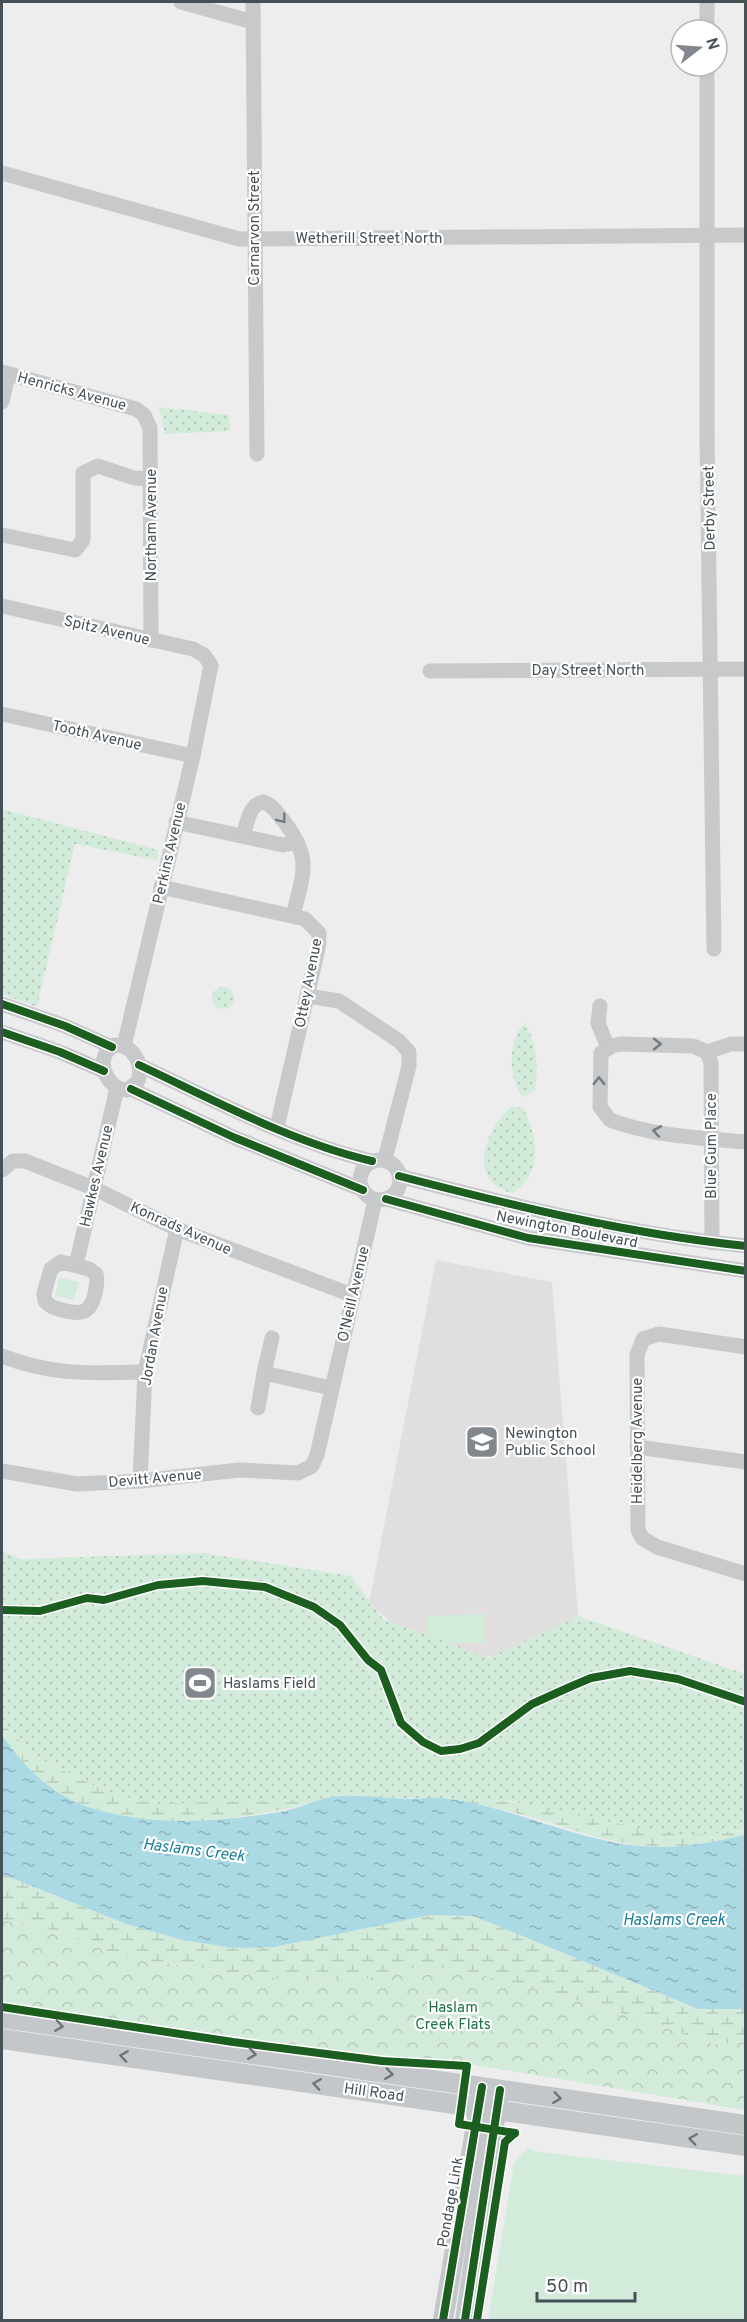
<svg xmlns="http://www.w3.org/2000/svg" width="747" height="2322" font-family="Overpass,sans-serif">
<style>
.education{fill:#e0dede}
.grass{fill:#d3ebdb}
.forest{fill:url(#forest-crowns)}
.wetland{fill:url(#wetland-marsh)}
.park{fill:url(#park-dots)}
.water{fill:url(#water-ripples)}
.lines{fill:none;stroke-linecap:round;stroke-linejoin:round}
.minor{stroke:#c7c9cb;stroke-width:15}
.major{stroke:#c4c7c9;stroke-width:20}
.cycleway-casing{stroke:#fff;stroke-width:11}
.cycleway{stroke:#1b5e20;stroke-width:8}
.oneway{stroke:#737a80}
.oneway2{stroke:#6c7479}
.labels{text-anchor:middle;stroke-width:4.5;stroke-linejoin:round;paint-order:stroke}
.street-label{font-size:15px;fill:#465057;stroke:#fff}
.poi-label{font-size:15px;fill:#465057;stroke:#fff;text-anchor:start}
.park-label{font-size:15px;fill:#1f7146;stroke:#fff}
.water-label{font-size:16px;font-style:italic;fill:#197f97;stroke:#fff}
</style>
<defs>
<pattern id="forest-crowns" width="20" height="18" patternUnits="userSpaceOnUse" patternTransform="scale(1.5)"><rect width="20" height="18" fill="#d3ebdb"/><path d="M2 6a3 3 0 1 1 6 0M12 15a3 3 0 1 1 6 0" fill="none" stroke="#b6cbbe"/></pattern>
<pattern id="wetland-marsh" width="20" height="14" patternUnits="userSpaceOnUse" patternTransform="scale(1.5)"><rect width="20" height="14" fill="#d3ebdb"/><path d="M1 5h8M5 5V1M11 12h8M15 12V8" fill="none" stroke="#b6cbbe"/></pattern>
<pattern id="park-dots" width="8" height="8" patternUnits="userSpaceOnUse" patternTransform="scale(1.5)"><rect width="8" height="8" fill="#d3ebdb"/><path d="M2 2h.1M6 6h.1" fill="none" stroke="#b6cbbe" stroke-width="1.8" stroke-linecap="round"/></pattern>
<pattern id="water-ripples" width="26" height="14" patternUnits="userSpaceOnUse" patternTransform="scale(1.5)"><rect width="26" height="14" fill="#abdae5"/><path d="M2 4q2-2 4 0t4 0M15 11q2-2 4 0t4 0" fill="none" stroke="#8db3bc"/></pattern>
</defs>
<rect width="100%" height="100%" fill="#eeeded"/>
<polygon class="education" points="436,1260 552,1282 578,1616 568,1626 510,1655 467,1658 412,1641 369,1603"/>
<g class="grass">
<polygon points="59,1277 79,1282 74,1300 55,1296"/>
<polygon points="485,1614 486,1642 427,1644 426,1616"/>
<polygon points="528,2148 539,2152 745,2176 745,2320 488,2320 514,2163"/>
</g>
<polygon class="forest" points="2,1920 68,1933 106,1951 161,1963 288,1980 354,1981 413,1968 459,1969 610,2009 713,2044 745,2042 745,2110 481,2066 309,2047 60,2011 2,2005"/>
<g class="wetland">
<path d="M2 1723 33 1755 105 1791 338 1796C244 1822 110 1846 32 1772 18 1758 2 1743 2 1723Z"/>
<path d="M472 1797 738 1832 745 1830V1835C718 1841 688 1848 659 1847 614 1846 573 1829 530 1817 500 1808 470 1804 439 1798Z"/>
<polygon points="2,1874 126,1924 182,1940 383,1922 431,1915 474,1916 698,2009 745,2009 745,2042 713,2044 610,2009 459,1969 413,1968 354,1981 288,1980 161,1963 106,1951 68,1933 2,1920"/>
</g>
<g class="park">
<polygon points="159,407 229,415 230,431 165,434"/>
<polygon points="2,809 158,850 157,860 75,844 37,1007 2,994"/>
<circle cx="223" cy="998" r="11"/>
<path d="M525 1023C538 1046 538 1064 535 1090L523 1097C508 1080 507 1038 525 1023Z"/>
<path d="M512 1106 523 1108C538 1137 544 1172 513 1193 465 1182 485 1129 512 1106Z"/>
<polygon points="2,1551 21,1559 204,1553 351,1576 383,1619 489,1658 578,1616 745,1674 745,1830 700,1835 663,1833 510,1801 371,1797 153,1804 105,1791 33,1755 2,1723"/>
</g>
<path class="water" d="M2 1735C25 1769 54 1797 95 1809 154 1827 219 1822 279 1812 299 1809 320 1797 340 1796 363 1795 386 1798 408 1799 419 1799 430 1797 440 1798 514 1805 588 1848 661 1847 689 1847 718 1841 745 1835V2009H698L474 1916 430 1915 274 1947 234 1948 182 1940 126 1924 2 1874Z"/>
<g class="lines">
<g class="minor">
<polyline points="181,2 253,22"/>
<polyline points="253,2 257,454"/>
<polyline points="707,30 707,2"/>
<polyline points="707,66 707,435 714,949"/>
<polyline points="2,173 239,239 746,235"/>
<polyline points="2,372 136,409 144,415 150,428 151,640"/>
<polyline points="2,402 8,374"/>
<polyline points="2,535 75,550 83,540 83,473 98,466 134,478 150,479"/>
<polyline points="2,606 193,649 204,655 211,665 193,756 124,1046"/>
<polyline points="430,671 746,669"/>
<polyline points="2,714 193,756"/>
<polyline points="176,822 283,845 297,842"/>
<path d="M243 836C247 823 249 805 263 802 272 804 277 813 283 820 313 859 303 873 293 916"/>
<polyline points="161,887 305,919 319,933 319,944 277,1127"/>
<polyline points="308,996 339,1001 399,1041 409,1052 409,1066 385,1159"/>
<polyline points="2,1004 65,1026 112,1047"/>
<polyline points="600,1006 598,1023 608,1048"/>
<polyline points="2,1032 60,1052 104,1071"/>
<path d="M115 1045C134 1044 145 1067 137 1083L127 1090C105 1089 93 1056 115 1045Z"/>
<polyline points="707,1052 731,1044 746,1044"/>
<path d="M139 1065C214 1100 291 1142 372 1161"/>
<polyline points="131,1089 233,1137 363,1190"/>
<circle cx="380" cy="1180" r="20"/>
<polyline points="2,1170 13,1161 25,1161 93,1188 177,1229 352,1295"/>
<path d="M399 1176C514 1206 628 1234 746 1246"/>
<polyline points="386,1199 528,1238 746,1271"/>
<path d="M712 1243 711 1063 707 1052 693 1046 620 1044 612 1046 601 1053 600 1107 610 1120C652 1136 701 1138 746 1142"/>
<path d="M61 1262 89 1269 96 1274C98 1281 96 1287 95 1294 90 1314 81 1315 62 1310 55 1308 50 1307 45 1301L44 1293 51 1269Z"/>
<polyline points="76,1265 117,1088"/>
<polyline points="272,1338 264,1373 331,1388"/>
<polyline points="746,1347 659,1334 643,1339 637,1355 638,1530 642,1538 657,1547 746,1574"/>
<path d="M2 1356C53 1376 91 1373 145 1372"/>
<polyline points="258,1408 264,1373"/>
<polyline points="637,1447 746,1462"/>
<polyline points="2,1471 77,1484 140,1481 239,1470 298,1473 312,1466 317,1455 375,1200"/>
<polyline points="140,1481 145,1372 177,1229"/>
</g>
<g class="major">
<polyline points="2,2018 746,2125"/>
<polyline points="2,2039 746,2146"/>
<polyline points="443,2320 481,2095"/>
<polyline points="465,2320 498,2099"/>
</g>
<defs>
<g id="cycleway">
<polyline points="2,1004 65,1026 112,1047"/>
<polyline points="2,1032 60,1052 104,1071"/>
<path d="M139 1065C214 1100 291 1142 372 1161"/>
<polyline points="131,1089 233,1137 363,1190"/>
<path d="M399 1176C514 1206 628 1234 746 1246"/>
<polyline points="386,1199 528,1238 746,1271"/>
<polyline points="2,1610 40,1611 87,1598 104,1600 158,1585 203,1581 265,1587 314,1607 340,1625 368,1660 381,1670 401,1723 423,1742 441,1751 460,1749 479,1743 532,1704 572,1686 591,1678 630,1671 678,1679 746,1702"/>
<polyline points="2,2007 233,2042 382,2061 467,2066 459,2124 515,2133"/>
<polyline points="443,2320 482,2087"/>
<polyline points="465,2320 500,2090"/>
<polyline points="477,2320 505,2142 515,2133"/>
</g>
</defs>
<use href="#cycleway" class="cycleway-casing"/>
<use href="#cycleway" class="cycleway"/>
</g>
<defs><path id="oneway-chevron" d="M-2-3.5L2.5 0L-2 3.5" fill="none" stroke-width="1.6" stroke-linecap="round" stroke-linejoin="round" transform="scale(1.5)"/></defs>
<g class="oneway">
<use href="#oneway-chevron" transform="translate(282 819) rotate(52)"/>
<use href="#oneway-chevron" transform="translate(657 1044)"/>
<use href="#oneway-chevron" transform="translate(599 1081) rotate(-90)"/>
<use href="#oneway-chevron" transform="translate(657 1131) rotate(-170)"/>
</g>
<g class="oneway2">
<use href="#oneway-chevron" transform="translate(59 2026) rotate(8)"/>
<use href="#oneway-chevron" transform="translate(252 2054) rotate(8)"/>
<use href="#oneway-chevron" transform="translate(124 2056) rotate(-172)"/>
<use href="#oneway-chevron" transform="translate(389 2074) rotate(8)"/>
<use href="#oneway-chevron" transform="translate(317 2084) rotate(-172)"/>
<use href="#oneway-chevron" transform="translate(557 2098) rotate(8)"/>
<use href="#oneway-chevron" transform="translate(693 2139) rotate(-172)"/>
</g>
<defs>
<symbol id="school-square" viewBox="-11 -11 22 22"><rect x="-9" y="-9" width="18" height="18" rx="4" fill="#81878c" stroke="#fff"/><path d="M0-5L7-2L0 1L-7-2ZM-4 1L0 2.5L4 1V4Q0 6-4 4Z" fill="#fff"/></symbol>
<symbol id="stadium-square" viewBox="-11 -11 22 22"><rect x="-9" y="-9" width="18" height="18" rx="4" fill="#81878c" stroke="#fff"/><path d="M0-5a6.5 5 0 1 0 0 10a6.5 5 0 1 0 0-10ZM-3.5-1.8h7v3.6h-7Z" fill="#fff"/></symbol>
</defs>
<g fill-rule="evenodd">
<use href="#school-square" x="463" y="1423" width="38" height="38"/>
<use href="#stadium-square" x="181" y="1664" width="38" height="38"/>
</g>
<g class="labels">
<g class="street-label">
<text transform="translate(254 228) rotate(-90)" y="5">Carnarvon Street</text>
<text x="369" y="243">Wetherill Street North</text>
<text transform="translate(72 391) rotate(15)" y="5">Henricks Avenue</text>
<text transform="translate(709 508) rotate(-91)" y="5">Derby Street</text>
<text transform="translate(151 525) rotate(-90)" y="5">Northam Avenue</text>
<text transform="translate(107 630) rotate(13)" y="5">Spitz Avenue</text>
<text x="588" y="675">Day Street North</text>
<text transform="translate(97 735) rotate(13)" y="5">Tooth Avenue</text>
<text transform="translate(169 853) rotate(-77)" y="5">Perkins Avenue</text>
<text transform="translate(308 983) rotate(-79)" y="5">Ottey Avenue</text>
<text transform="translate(711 1146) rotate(-90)" y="5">Blue Gum Place</text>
<text transform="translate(96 1176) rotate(-77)" y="5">Hawkes Avenue</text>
<text transform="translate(181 1228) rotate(24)" y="5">Konrads Avenue</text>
<text transform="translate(567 1229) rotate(11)" y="5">Newington Boulevard</text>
<text transform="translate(353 1294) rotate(-77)" y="5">O'Neill Avenue</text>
<text transform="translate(154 1336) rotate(-80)" y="5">Jordan Avenue</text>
<text transform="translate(637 1441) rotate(-90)" y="5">Heidelberg Avenue</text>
<text transform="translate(155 1478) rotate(-5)" y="5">Devitt Avenue</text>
<text transform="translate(374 2092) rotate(8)" y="5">Hill Road</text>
<text transform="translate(450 2202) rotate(-80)" y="5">Pondage Link</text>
</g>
<g class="poi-label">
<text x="505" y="1438">Newington<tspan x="505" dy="17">Public School</tspan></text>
<text x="223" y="1688">Haslams Field</text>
</g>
<g class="park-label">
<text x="453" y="2012">Haslam<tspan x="453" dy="17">Creek Flats</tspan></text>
</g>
<g class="water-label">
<text transform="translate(194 1849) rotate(7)" y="6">Haslams Creek</text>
<text x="674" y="1925">Haslams Creek</text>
</g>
</g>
<rect width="747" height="2322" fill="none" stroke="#465057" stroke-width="6"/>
<g transform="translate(699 48) rotate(73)"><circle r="28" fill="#ffffff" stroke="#b5b9bc" stroke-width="1.5"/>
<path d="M0-4.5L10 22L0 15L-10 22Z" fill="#81878c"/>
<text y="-9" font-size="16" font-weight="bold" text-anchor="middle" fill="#465057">N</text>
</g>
<path d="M537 2292v9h98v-9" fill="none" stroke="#465057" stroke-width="3"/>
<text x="546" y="2292" font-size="18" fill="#465057" stroke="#ffffff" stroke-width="4.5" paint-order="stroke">50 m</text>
</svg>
